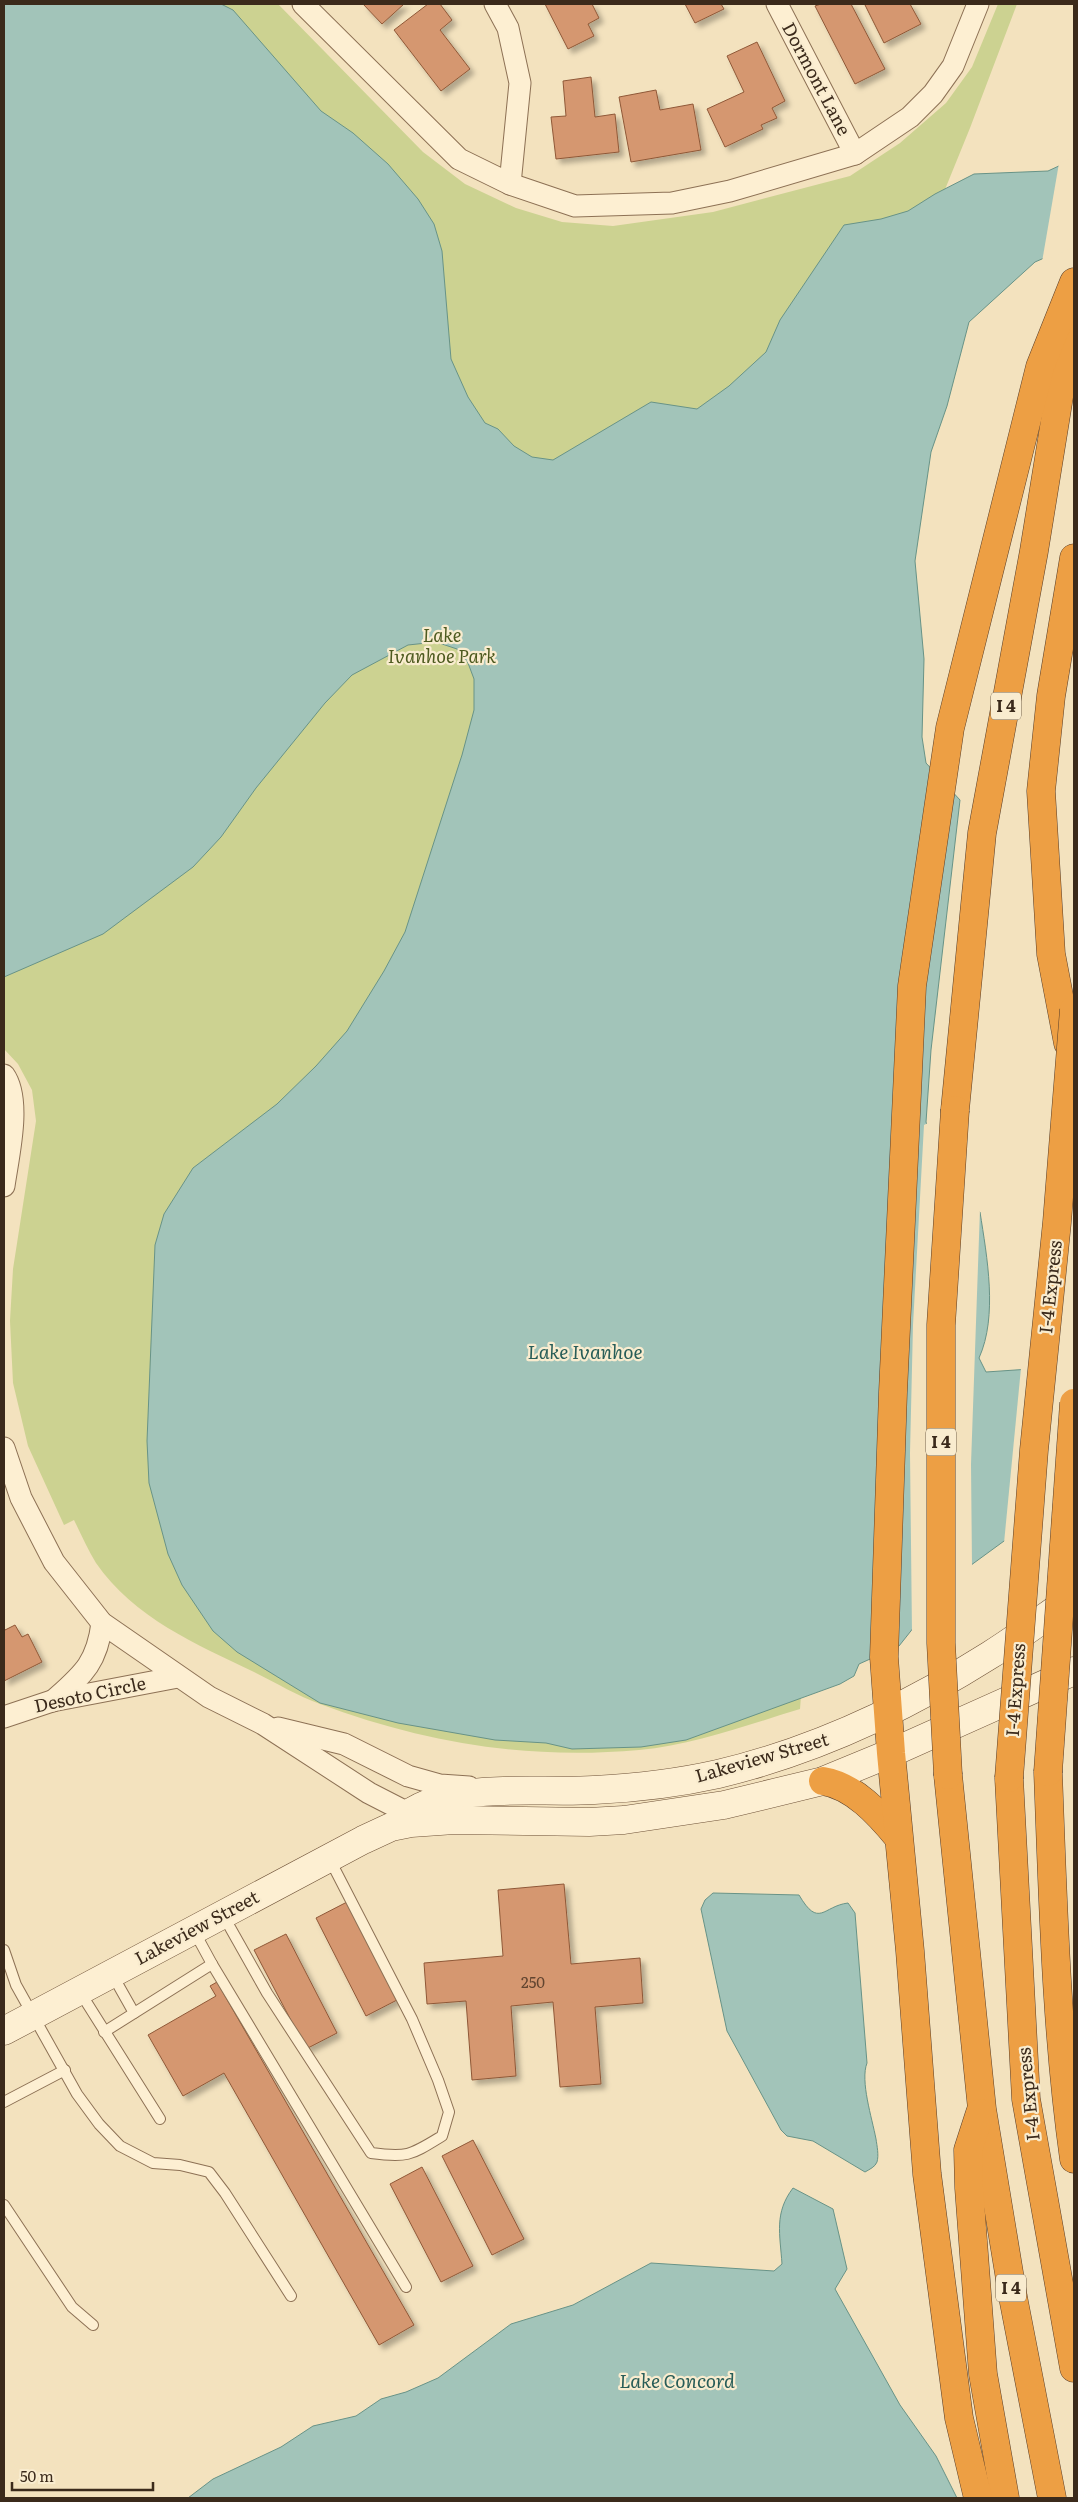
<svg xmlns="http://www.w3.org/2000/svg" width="1078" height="2502" font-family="Literata,serif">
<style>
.green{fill:#ccd291}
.water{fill:#a2c4b9;stroke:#689387}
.pier{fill:#f3e2be}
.building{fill:#d5976f;stroke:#8f5838;filter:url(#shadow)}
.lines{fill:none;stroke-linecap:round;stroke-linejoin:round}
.lane-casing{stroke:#8d7155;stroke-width:12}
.street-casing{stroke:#8d7155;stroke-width:23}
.secondary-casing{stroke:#6f5238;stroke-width:29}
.highway-casing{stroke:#5a3f2a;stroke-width:29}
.lane{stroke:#fdefd2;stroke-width:10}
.street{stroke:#fdefd2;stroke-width:21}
.secondary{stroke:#fdefd2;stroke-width:28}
.highway{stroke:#ed9f44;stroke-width:28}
.highway-bridge-casing{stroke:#5a3f2a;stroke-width:29;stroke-linecap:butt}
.highway-bridge{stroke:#ed9f44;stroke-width:28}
.labels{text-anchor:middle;stroke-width:4.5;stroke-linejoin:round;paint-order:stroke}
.number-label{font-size:15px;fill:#624530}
.shield{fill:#f9eccf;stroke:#746451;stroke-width:1}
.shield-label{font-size:16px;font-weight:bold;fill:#3b2a1b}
.street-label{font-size:18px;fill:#3b2a1b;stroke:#f9eccf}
.park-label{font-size:18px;font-style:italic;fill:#4d5a1f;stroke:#f9eccf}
.water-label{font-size:19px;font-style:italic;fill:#285d58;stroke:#f9eccf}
</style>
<defs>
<filter id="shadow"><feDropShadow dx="4.5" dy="4.5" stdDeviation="2.5" flood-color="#0004"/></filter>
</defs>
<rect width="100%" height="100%" fill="#f3e2be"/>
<path class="green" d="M4 4H278L423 152 465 184 516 208 562 222 613 226 713 212 850 176 900 143 946 103 972 67 998 4H1017L970 128 911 273 800 1709C747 1725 694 1745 639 1750 527 1760 425 1743 320 1704 298 1696 276 1683 254 1672 196 1644 134 1618 96 1563 88 1550 81 1534 74 1520L64 1525 28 1446 13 1383 10 1321 13 1269 36 1121 32 1090 18 1064 4 1049Z"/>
<g class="water">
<path d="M4 4H221L233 10 321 111 353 133 388 164 418 199 434 224 442 251 451 359 468 397 485 423 498 429 514 446 532 457 553 460 651 402 697 409 729 386 766 352 780 320 844 225 881 219 908 211 935 194 974 174 1048 171 1074 159V245L1035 262 969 322 947 406 931 452 915 561 924 659 922 737 926 763 960 800 931 1050 926 1122 936 1152 957 1192 980 1212C987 1257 998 1316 979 1358L986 1372 1074 1366 1015 1533 952 1579 899 1646 859 1664 854 1676 840 1684 686 1740 641 1747 572 1749 546 1743 495 1740 398 1723 320 1703 237 1652 213 1631 182 1585 168 1554 149 1483 147 1441 155 1245 164 1214 193 1168 277 1104 316 1066 347 1031 384 971 405 932 462 755 474 710V679L468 663 457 649 436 642 408 645 352 675 325 703 256 788 221 837 193 867 103 934 4 977Z"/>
<path d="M713 1893 799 1895C819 1929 823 1906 848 1903L855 1913 867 2063C860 2081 872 2118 876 2139 877 2146 879 2155 877 2162 875 2167 870 2169 865 2172L813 2141 787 2136 781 2130 727 2031 701 1909 705 1900Z"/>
<path d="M793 2188 833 2209 847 2269 835 2289 900 2405 936 2456 957 2498H188L213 2479 281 2447 313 2426 356 2416 381 2399 406 2392 438 2378 511 2324 573 2305 651 2263 774 2271 782 2264C780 2234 774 2213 793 2188Z"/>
</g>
<g class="pier">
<polygon points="1074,157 1074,247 1042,262 1059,163"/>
<polygon points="928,1123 938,1151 959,1191 980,1209 971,1464 972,1566 954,1581 912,1633 910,1453 913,1325 924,1125"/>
<polygon points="1074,1364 1074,1483 1053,1505 1004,1543 1021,1368"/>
</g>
<g class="building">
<polygon points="363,4 404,4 382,24"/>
<polygon points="428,4 440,4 452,20 440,30 470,69 441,91 394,30"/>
<polygon points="545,4 592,4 599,18 588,24 594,36 568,49"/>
<polygon points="685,4 721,4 724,9 695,23"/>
<polygon points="821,4 851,4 885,69 855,84 815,6"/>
<polygon points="868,4 910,4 921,24 884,43 865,5"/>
<polygon points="757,42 785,101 772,108 777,118 761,125 763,129 725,147 707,109 744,92 727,56"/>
<polygon points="591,77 595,117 615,114 619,152 556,159 551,117 566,116 563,81"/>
<polygon points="656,90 660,110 693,104 701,150 631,162 619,97"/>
<polygon points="15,1625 22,1637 28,1634 42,1662 4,1681 4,1627 5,1630"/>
<polygon points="564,1884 571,1964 640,1958 643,2003 595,2007 601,2084 560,2087 553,2002 511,2006 516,2076 472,2080 466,2001 427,2004 424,1963 503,1956 498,1890"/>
<polygon points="347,1902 397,2000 366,2016 316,1918"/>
<polygon points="286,1934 337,2033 306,2049 254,1950"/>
<polygon points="217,1982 414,2325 379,2345 224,2073 183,2096 148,2035 216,1996 210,1986"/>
<polygon points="473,2140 524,2239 492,2255 442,2156"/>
<polygon points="422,2167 473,2266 441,2282 390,2184"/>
</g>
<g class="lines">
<defs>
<g id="lane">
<path d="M223 1915 267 1993 371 2153C408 2158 411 2155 442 2136L449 2112 438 2080 412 2019 329 1858"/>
<polyline points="194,1931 212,1964"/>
<polyline points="4,1950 16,1985 77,2094 99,2124 120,2146 153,2163 180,2165 209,2172 225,2193 291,2296"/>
<polyline points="112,1974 134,2013"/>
<polyline points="80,1992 160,2119"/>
<polyline points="104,2032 212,1964 406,2287"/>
<polyline points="4,2102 65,2070"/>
<polyline points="4,2205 72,2307 93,2325"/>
</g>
<g id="street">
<polyline points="303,4 459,159 510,184 575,206 672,203 730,191 855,154 910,117 933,94 953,66 978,4"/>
<polyline points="495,4 508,28 520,83 510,184"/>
<polyline points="777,4 855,154"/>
<path d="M4 1075C22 1100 8 1157 4 1186"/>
<polyline points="4,1448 21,1498 54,1562 102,1623 209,1697 263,1724 369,1793 408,1813 423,1818"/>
<path d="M53 1701C82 1675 97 1664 102 1623"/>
<polyline points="4,1717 52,1701 178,1677"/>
<polyline points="278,1728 344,1744 408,1776 440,1785 469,1787"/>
</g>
<g id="secondary">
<path d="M400 1820C448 1779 535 1794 594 1790 635 1788 678 1783 718 1774 815 1751 906 1708 990 1655 1019 1637 1046 1616 1074 1597"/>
<polyline points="4,2031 363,1840 391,1827 411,1823 454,1820 589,1822 624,1820 724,1805 823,1781 891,1753 1074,1671"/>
</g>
<g id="highway">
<polyline points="1068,1043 1051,954 1041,791 1051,696 1074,558"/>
<polyline points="955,1110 982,833 1034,551 1072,316"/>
<path d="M1048 1772C1053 1901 1056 2031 1074 2159"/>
<polyline points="948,1775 982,2109 1013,2297 1052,2498"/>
<polyline points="1009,1778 1026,2099 1074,2368"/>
<path d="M823 1781C854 1786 879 1814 898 1837"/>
<polyline points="980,2113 968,2150 969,2188 983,2374 1005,2498"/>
<polyline points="978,2498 959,2418 927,2174 910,1951 891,1753 884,1657 893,1392 912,986 950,728 1040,367 1074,282"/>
</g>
</defs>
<use href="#lane" class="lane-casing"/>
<use href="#street" class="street-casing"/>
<use href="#secondary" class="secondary-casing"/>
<use href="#highway" class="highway-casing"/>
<use href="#lane" class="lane"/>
<use href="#street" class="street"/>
<use href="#secondary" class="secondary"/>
<use href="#highway" class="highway"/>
<defs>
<g id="highway-bridge">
<polyline points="1048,1772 1074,1403"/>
<polyline points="948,1775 941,1643 941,1325 955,1110"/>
<polyline points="1009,1778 1034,1450 1057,1222 1074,1010"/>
</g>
</defs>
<use href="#highway-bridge" class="highway-bridge-casing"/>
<use href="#highway-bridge" class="highway-bridge"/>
</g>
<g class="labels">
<g class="number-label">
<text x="533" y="1988">250</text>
</g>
<g class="shield">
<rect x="991" y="692.5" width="30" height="27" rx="4"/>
<rect x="926" y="1428.5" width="30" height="27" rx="4"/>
<rect x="996" y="2274.5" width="30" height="27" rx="4"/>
</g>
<g class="shield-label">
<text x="1006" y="712">I 4</text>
<text x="941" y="1448">I 4</text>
<text x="1011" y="2294">I 4</text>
</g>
<g class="street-label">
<text transform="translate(816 79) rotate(62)" y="6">Dormont Lane</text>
<text transform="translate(1051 1287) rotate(-84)" y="6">I-4 Express</text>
<text transform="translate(1016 1690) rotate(-86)" y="6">I-4 Express</text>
<text transform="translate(90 1695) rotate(-12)" y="6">Desoto Circle</text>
<text transform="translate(762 1758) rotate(-16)" y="6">Lakeview Street</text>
<text transform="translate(197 1928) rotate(-28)" y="6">Lakeview Street</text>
<text transform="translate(1029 2094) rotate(-96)" y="6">I-4 Express</text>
</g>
<g class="park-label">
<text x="442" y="642">Lake<tspan x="442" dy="21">Ivanhoe Park</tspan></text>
</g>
<g class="water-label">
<text x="585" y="1359">Lake Ivanhoe</text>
<text x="677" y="2388">Lake Concord</text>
</g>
</g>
<rect width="1078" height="2502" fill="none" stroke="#3b2a1b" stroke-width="10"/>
<path d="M12 2482v8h141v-8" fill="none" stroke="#3b2a1b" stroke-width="2.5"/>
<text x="20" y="2482" font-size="15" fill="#3b2a1b" stroke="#f9eccf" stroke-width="4" paint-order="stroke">50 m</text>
</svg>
